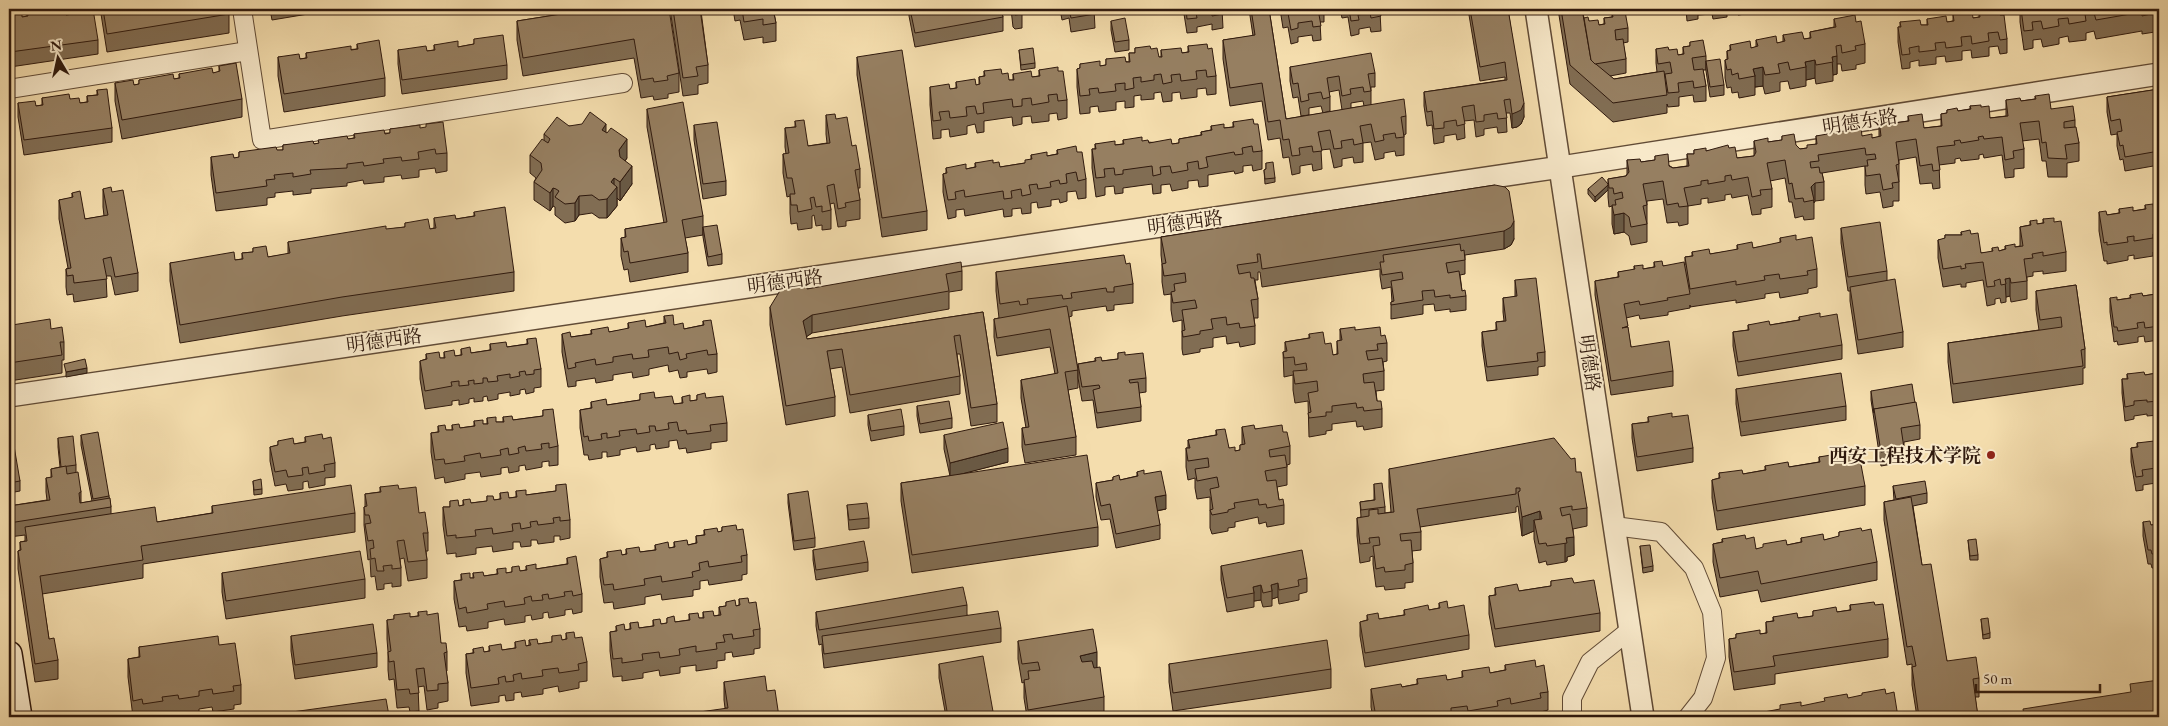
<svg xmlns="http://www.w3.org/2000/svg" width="2168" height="726" font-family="'EB Garamond','Noto Serif SC',serif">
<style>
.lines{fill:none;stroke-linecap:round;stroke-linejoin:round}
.minor-casing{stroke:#614b36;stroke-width:20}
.tertiary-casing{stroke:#614b36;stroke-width:24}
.secondary-casing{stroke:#301a0e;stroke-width:28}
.minor{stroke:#f8e9ca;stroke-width:18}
.tertiary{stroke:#f8e9ca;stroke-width:21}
.secondary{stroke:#f8e9ca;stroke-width:25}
.wall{fill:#816d53;stroke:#301a0e;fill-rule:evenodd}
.shaded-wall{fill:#695944;stroke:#301a0e}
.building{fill:#967f61;stroke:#301a0e}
.poi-dot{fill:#8f2418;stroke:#f8e9ca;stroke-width:2}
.labels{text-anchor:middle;stroke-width:4;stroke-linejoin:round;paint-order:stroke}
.street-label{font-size:19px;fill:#301a0e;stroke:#f8e9ca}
.poi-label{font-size:19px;font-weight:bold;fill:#301a0e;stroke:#f8e9ca;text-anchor:end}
</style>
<rect width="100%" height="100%" fill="#f4ddad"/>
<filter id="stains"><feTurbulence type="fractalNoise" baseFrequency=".004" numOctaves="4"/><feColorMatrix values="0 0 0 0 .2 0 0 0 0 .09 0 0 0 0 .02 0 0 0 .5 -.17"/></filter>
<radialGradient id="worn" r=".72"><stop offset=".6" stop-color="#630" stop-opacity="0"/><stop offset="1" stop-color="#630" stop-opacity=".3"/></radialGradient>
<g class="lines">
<defs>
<g id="minor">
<polyline points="242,9 262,140 623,83"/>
<polyline points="9,89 248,51"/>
<polyline points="1614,526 1661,532 1694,568 1712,612 1716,658 1703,698 1688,717"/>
<polyline points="1572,717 1572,698 1590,662 1630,630"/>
</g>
<g id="tertiary">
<polyline points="1536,9 1643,717"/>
<polyline points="9,396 1561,167 2159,74"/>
</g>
<polyline id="secondary" points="9,654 19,717"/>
</defs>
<use href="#minor" class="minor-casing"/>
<use href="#tertiary" class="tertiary-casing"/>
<use href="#secondary" class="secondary-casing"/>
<use href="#minor" class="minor"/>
<use href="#tertiary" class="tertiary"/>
<use href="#secondary" class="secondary"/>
</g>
<g class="wall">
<polygon points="72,9 98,40 98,54 10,67 9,61 9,14 22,17 27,16 27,11 57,12 66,15 72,14"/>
<polygon points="101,9 228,9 229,14 229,33 107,52 101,14"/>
<polygon points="270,9 338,9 272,20"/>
<polygon points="593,9 679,73 679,92 668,94 668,98 654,100 653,96 641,98 634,58 523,76 517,40 517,21"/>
<polygon points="670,9 711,9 711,10 701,11 708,65 708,83 698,85 698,94 683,96"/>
<polygon points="733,9 790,9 790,11 774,13 776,23 776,41 763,43 763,37 744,40 740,20 735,21"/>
<polygon points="909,9 1001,9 1003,17 1003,31 915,47 909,16"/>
<polygon points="1011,9 1024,9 1022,9 1022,28 1015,29 1013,27"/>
<polygon points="1060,9 1094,9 1095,28 1071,32 1069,18 1062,20"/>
<polygon points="1112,9 1122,9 1122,12 1112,13"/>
<polygon points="1184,9 1222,9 1223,28 1212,30 1212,24 1197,27 1197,32 1187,33 1184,14"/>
<path d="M1249 9H1269L1286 119 1342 110 1339 90 1329 92 1330 97V111L1323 113 1321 106 1309 108V115L1301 116 1298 97 1293 98 1290 81V67L1375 73V87H1371V105L1406 116V134L1404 135V155L1396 156 1395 151 1384 153V158L1375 160 1371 142 1363 143V162L1354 163 1353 157 1342 159V166L1334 168 1330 149 1321 150 1322 169 1313 171 1312 164 1300 166V173L1292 175 1289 157 1283 158 1280 138 1268 140 1262 101 1230 106 1223 59V40L1253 36ZM1363 101 1364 106 1351 108V103Z"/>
<polygon points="1280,9 1324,9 1324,22 1320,22 1321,40 1313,41 1312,35 1298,37 1298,42 1291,44 1288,27 1283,28"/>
<polygon points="1340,9 1383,9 1383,12 1380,12 1381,31 1371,32 1370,27 1359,29 1359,34 1351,36 1348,17 1342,18"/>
<polygon points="1468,9 1508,9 1524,117 1521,124 1517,127 1512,128 1510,113 1506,113 1507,132 1498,133 1497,127 1484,129 1484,135 1476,137 1474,120 1464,121 1465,138 1457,140 1456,134 1444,136 1444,142 1434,144 1432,125 1427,126 1424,106 1424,92 1505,80 1505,77 1480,81"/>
<polygon points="1558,9 1582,9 1584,18 1589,21 1599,25 1604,24 1604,18 1612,17 1612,13 1628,28 1628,42 1623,43 1626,59 1626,73 1610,76 1614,79 1657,72 1656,63 1656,49 1669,50 1678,55 1683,54 1683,47 1690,46 1690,42 1706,56 1706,70 1703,70 1706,86 1706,101 1694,102 1693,95 1679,97 1679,106 1668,107 1667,104 1667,113 1613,122 1570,84"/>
<polygon points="1686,9 1753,9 1753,13 1738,15 1738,11 1727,12 1727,17 1713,19 1712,14 1698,15 1698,19 1687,21"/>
<polygon points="1765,9 1779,9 1765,11"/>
<polygon points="2020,9 2159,9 2159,28 2155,29 2155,32 2142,34 2142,31 2096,39 2094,31 2086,33 2086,40 2069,42 2068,36 2059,38 2059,44 2043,47 2041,39 2033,40 2033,48 2024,50 2020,22"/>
<polygon points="1979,10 2000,15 2007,39 2007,53 2000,54 1998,46 1989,47 1989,56 1972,58 1971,50 1962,51 1962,60 1946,62 1945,56 1936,57 1936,64 1919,66 1919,60 1910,62 1910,68 1902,69 1898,42 1898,27 1900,27 1900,22 1921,25 1927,25 1927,19 1947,22 1953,21 1953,14 1973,18 1979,17"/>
<polygon points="1834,19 1856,22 1865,44 1865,63 1856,65 1856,69 1842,71 1841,64 1837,64 1837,74 1833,75 1833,81 1816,84 1815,78 1806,80 1806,86 1790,89 1788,81 1780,82 1780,91 1765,94 1763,86 1755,87 1755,95 1739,98 1738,92 1732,93 1731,87 1727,88 1725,78 1725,60 1727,60 1727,51 1730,50 1730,45 1751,48 1756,47 1756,40 1777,43 1783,42 1783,35 1804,39 1810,38 1810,32 1834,27"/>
<polygon points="1111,21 1129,40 1129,50 1115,52 1111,30"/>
<polygon points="474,39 507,65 507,79 402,94 398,64 398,50 427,51 434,50 434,45 458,47 474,44"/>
<polygon points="357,44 385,78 385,96 284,112 278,76 278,57 300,59 306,58 306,53 357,49"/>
<polygon points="1188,46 1208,49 1216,76 1216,94 1207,95 1206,88 1197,89 1197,97 1181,99 1180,92 1172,93 1172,101 1163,102 1161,92 1154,93 1154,99 1141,100 1141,95 1134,96 1134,107 1125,108 1125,101 1116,102 1116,110 1099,112 1098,106 1090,107 1090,113 1080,114 1077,87 1077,69 1080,68 1080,64 1100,66 1106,65 1106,59 1129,62 1129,53 1135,53 1135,48 1151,49 1159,57 1161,57 1161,50 1182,53 1188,52"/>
<polygon points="1019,50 1035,63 1035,68 1021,70"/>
<polygon points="857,57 927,211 927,230 882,237 857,75"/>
<polygon points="1706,61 1724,85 1724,95 1710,97 1706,71"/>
<polygon points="219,66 242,99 242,117 122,139 115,101 115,83 134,85 139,84 139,80 174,79 179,78 179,74 213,73 219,72"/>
<polygon points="1039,70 1058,71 1067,100 1067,118 1058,120 1057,113 1049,114 1049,121 1032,123 1031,116 1022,117 1022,124 1013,126 1012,117 984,121 984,132 977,133 975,124 967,126 967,134 950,137 949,129 941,130 941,138 933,139 930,105 930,87 950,89 956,88 956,82 976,85 979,85 979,77 984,76 984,71 1002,74 1009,80 1013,80 1013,74 1032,77 1039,76"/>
<polygon points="2159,89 2159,165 2125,171 2123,159 2120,160 2117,146 2117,134 2111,135 2107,112 2107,97"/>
<polygon points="97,90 112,128 112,142 24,155 18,117 18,103 36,106 42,105 42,98 70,99 80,103 87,102 87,96 97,95"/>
<polygon points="2035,96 2051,109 2075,120 2075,127 2079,143 2079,161 2067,163 2067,177 2048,177 2046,161 2042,161 2039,139 2022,141 2024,149 2024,168 2014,169 2014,177 2005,178 2002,155 1984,158 1983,154 1979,155 1979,159 1961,161 1960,158 1955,159 1955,163 1939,165 1940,188 1933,189 1932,183 1920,184 1916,157 1899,160 1899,201 1893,201 1893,206 1883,208 1880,192 1866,194 1865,185 1865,166 1822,173 1824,182 1824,200 1815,201 1814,203 1814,219 1804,220 1803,216 1795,218 1792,202 1789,202 1785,178 1770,181 1772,189 1772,207 1761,209 1761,214 1752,215 1748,195 1732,198 1731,194 1725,195 1725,200 1708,203 1708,198 1701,199 1701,204 1688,206 1688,224 1679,226 1678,222 1667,223 1663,199 1647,201 1647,242 1631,245 1629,236 1624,232 1614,234 1612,224 1612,206 1609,207 1608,197 1608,190 1595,202 1588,194 1588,189 1608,184 1608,179 1626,176 1627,174 1627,160 1641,162 1655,160 1655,156 1673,168 1687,166 1687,154 1694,154 1694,150 1706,151 1729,148 1737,158 1754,156 1754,141 1768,142 1782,140 1782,136 1796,145 1800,149 1807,148 1816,144 1816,136 1862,136 1872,138 1879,137 1879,120 1894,123 1908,121 1908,116 1924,128 1941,126 1941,114 1947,113 1947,110 1958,111 1970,109 1970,106 1981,107 1990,118 2006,116 2006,100 2021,101 2035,99"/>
<polygon points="647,109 703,216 703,235 685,238 688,253 688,272 630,282 628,269 624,270 621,256 621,238 625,238 625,229 664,223 647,127"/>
<polygon points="826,115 836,119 852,146 860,169 860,188 858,188 860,200 860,219 846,221 846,226 838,227 834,203 830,204 831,210 831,229 822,230 822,225 816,226 814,215 812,216 812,228 798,230 797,223 791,224 790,213 790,196 787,197 783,173 783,154 786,154 785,147 785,128 795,127 795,121 808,146 827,143 826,134"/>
<polygon points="1233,122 1254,124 1262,151 1262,169 1253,171 1252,165 1243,166 1243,172 1235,174 1234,171 1208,175 1208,186 1199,187 1198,180 1188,181 1188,188 1172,191 1170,184 1161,185 1161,193 1153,194 1152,184 1123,188 1123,193 1115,194 1114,186 1105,187 1105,195 1096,197 1092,168 1092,149 1095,149 1095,144 1115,145 1123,144 1123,140 1172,144 1179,143 1179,139 1201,135 1201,132 1211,130 1211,126 1224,128 1233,127"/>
<polygon points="694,125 726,181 726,195 703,199 694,140"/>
<polygon points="569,126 606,133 627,158 625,161 632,184 620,201 617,198 617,206 607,218 599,218 592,213 579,215 575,221 565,223 555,215 555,207 553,206 550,211 534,200 534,182 536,178 530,173 530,155 544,140 544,134"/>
<polygon points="420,128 447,153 447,171 436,173 435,168 419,170 419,177 402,179 401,175 384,177 384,182 364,184 363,180 347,183 347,186 311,189 311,193 293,195 293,191 275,193 275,197 267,198 267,205 216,211 211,175 211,157 234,158 239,158 239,152 283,150 283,145 314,144 348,139 354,138 354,134 390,133 390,129"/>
<polygon points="1057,150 1077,152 1086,179 1086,198 1078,199 1076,191 1067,192 1067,201 1060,203 1059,199 1051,200 1051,206 1038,208 1037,202 1031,203 1031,213 1022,214 1021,208 1012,209 1012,216 1004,217 1003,209 965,216 964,209 956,210 956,217 948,219 943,192 943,174 946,173 946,168 966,169 975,167 975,163 993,163 1000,167 1025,163 1031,159 1031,155 1047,156 1057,154"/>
<polygon points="1266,163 1275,178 1275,182 1265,184 1264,170 1266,169"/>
<polygon points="1495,185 1514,239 1511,245 1504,249 1465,255 1465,274 1460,275 1462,291 1466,296 1466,310 1450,312 1450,309 1435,311 1434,304 1423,305 1423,314 1391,319 1391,302 1392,302 1391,287 1382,289 1380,276 1380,269 1262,287 1260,272 1258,272 1258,280 1255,280 1258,299 1258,318 1254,318 1255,326 1255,344 1240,347 1239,342 1227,344 1226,336 1213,338 1213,347 1200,349 1200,352 1183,355 1182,349 1182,320 1173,322 1171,310 1171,294 1164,295 1162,282 1162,264 1161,255 1161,237"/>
<polygon points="103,189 112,192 138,273 138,291 115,295 111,276 106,276 107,297 74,302 73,294 67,295 66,287 66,269 68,268 59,219 59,200 72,198 72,193 85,219 104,216 103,207"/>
<polygon points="2145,205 2154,212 2159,211 2159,262 2157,252 2153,252 2153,256 2134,259 2134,255 2128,256 2128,260 2107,264 2107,261 2104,261 2099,231 2099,212 2107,215 2119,213 2119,209 2133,211 2145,209"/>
<polygon points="474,212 514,272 514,291 342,316 180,343 170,281 170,263 235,260 242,259 242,253 253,252 253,248 268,257 288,254 288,242 405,227 405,223 430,229 434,228 434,218 456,219 474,216"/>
<polygon points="2043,219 2054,222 2066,252 2066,271 2043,274 2043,271 2033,272 2033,276 2027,277 2027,299 2011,302 2010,296 2006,297 2006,302 2001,303 2000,298 1995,299 1995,304 1987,306 1983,280 1966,283 1966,287 1961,287 1961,284 1943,287 1938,258 1938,240 1945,239 1945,235 1961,235 1961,232 1971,234 1981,253 1992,252 1992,248 1999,251 2005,249 2005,246 2015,247 2020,246 2020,227 2030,225 2030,221 2037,224 2043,223"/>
<polygon points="703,227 722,254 722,264 708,266 703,237"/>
<polygon points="1841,228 1887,271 1887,281 1903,332 1903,347 1858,354 1850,301 1850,291 1848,291 1841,243"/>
<polygon points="1780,238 1796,240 1817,269 1817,287 1808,289 1808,293 1780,298 1779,292 1765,294 1765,298 1736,303 1736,300 1690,307 1690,305 1690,308 1668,312 1668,315 1640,319 1639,315 1626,318 1631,347 1673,371 1673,386 1611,395 1595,295 1595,281 1618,277 1618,272 1634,270 1634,266 1643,269 1654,267 1654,262 1663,266 1685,265 1685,257 1692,256 1692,252 1710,254 1737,250 1737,245 1753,248 1780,243"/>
<polygon points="1126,264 1133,284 1133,303 1114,305 1114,310 1107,311 1106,306 1072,311 1072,316 1069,317 1078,370 1078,388 1068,390 1076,437 1076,455 1025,463 1022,447 1022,428 1026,428 1021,398 1021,380 1055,374 1050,347 997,356 994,337 994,319 999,318 996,291 996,272"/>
<polygon points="962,271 962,290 949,292 949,309 812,333 806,337 807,339 983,312 997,404 997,422 971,426 960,354 957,354 960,376 960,394 850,413 842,367 830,369 835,397 835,416 786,425 770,325 770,307 807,289"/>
<polygon points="1515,280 1545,352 1545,366 1538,367 1538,375 1487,381 1482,346 1482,332 1496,330 1496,322 1504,321 1503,312 1503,298 1515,297"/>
<polygon points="2076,285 2085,349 2085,368 2083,368 2083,384 1953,403 1948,362 1948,343 2039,330 2036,310 2036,291"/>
<polygon points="2159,289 2159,340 2145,342 2144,336 2138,337 2138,342 2118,345 2117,341 2114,342 2110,312 2110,298 2117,300 2130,298 2130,295 2143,296 2156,294 2156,290"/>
<polygon points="9,299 12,325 51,329 64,342 64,360 62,360 62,373 9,381"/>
<polygon points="664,316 674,325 684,329 703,325 703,321 717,354 717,372 708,374 707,369 687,372 687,377 680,378 678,370 669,372 668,365 649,369 649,375 633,378 632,372 613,375 613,380 596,383 595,378 576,381 576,386 568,387 562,352 562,334 571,337 591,334 591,330 609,332 628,329 628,323 646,327 664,323"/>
<polygon points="1799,317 1820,317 1842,345 1842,359 1738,376 1733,346 1733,332 1748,330 1748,325 1770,325 1799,320"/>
<polygon points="1340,329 1355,330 1381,336 1387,343 1387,361 1383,362 1384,371 1384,390 1376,391 1377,401 1382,409 1382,427 1364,430 1363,426 1357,427 1356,421 1332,424 1332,430 1326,431 1326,434 1309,437 1308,401 1295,403 1293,390 1293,375 1284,377 1283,352 1285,352 1285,342 1309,338 1309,334 1333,355 1337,354 1337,341 1340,341"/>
<polygon points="527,339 541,369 541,387 534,388 534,392 526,394 525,389 520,390 520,394 510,396 510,392 498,394 498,399 488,401 487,396 483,397 483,401 474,402 474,398 469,399 469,403 459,405 459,400 452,401 452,405 425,409 420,379 420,361 426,359 426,354 440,358 444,358 444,352 455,356 461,355 461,349 471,353 490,350 490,344 507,347 527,344"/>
<polygon points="1118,353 1125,355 1146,378 1146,392 1139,393 1141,407 1141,421 1097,428 1093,400 1082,401 1078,378 1078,364 1095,361 1095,358 1102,361 1118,359"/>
<polygon points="2159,369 2159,415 2147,416 2147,414 2134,416 2134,419 2125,421 2122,393 2122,379 2127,379 2127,374 2145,375 2157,373 2157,370"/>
<polygon points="1736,389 1846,406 1846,420 1741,436 1736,404"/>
<polygon points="1871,391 1920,425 1920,439 1904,442 1904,462 1881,466 1871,400"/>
<polygon points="640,394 655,398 674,404 682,403 682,397 690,401 697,400 697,395 706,398 727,423 727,441 711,443 711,449 687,453 686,448 679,449 677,440 669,441 669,447 656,449 655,444 650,445 650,450 637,452 636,447 620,450 620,455 607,457 607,452 602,452 602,458 589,460 588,455 584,455 580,428 580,410 591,408 591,402 607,405 640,400"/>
<polygon points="917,406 952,418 952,428 920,433 917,416"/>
<polygon points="543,410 558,446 558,465 549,466 549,461 542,462 542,467 526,470 525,465 519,466 519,471 509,473 508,467 501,468 501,474 481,477 480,472 465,474 465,479 445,483 444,477 435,479 431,452 431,433 438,432 438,426 446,430 452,430 452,425 460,428 474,426 474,421 483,424 487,424 487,418 496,422 503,422 503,417 513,420 543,416"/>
<polygon points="868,415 904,426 904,435 871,441 868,425"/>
<polygon points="1648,417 1672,417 1693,448 1693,462 1637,471 1632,438 1632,424 1648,422"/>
<polygon points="1242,427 1255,429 1283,432 1290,446 1290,464 1287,465 1287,485 1277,487 1279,500 1284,505 1284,524 1267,527 1266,522 1259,524 1258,517 1235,522 1235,527 1228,528 1228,531 1212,534 1210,528 1210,497 1197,499 1195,488 1195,478 1188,480 1186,467 1186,448 1188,448 1188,440 1216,435 1216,430 1229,448 1235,451 1240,450 1240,445 1242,445"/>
<polygon points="81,435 109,496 111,507 111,514 157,522 212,513 212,506 355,513 355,532 143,564 143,578 42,594 49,639 58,660 58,679 35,682 18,569 18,551 20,550 20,542 25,541 25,535 9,537 9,506 47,500 46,492 46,478 51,478 51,469 60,467 58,447 58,438 76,465 76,473 81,492 81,503 92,501 81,445"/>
<polygon points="944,435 1008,462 960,474 1098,527 1098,546 912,573 901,501 901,483 950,476 944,449"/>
<polygon points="305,437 323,439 335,463 335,477 325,478 325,485 309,488 308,481 303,482 303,489 288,491 286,484 275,486 270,461 270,447 278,445 278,441 294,444 305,442"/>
<polygon points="2137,443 2154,444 2159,443 2159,486 2156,486 2156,483 2143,485 2143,490 2136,491 2131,462 2131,448 2137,447"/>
<polygon points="9,447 20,481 20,491 9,493"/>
<polygon points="1819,457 1843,457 1865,486 1865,505 1717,530 1712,498 1712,480 1719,478 1719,473 1743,474 1765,470 1765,466 1789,467 1819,462"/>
<polygon points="1389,469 1576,472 1587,508 1587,526 1573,529 1574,555 1567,557 1567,561 1565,562 1547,565 1546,561 1539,563 1534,539 1534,531 1522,536 1518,506 1516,507 1516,512 1420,527 1421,532 1421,550 1412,551 1413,563 1413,582 1405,583 1405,588 1385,590 1384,586 1376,587 1373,564 1373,556 1370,557 1370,561 1360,563 1357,536 1357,518 1361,517 1360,502 1374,500 1374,484 1385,507 1385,513 1391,512 1389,487"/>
<polygon points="1137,472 1144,474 1166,509 1157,511 1160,525 1160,539 1116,548 1110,519 1101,520 1096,497 1096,483 1113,480 1113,477 1120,480 1137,476"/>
<polygon points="253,481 262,489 262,494 254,495"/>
<polygon points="556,485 570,520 570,538 560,540 560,536 554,536 554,542 538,544 537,540 531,540 531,546 521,547 520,542 513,542 513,549 493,552 492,546 476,548 476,554 456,557 456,553 447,554 443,525 443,507 450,507 450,501 459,506 463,505 463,500 471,503 487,501 487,496 494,500 500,499 500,493 509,498 516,497 516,491 526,495 556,491"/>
<polygon points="1893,486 1927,493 1927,503 1913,506 1922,565 1947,661 1979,678 1979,697 1975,697 1978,717 1917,717 1912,685 1912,664 1907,665 1884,520 1884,502 1894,500"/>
<polygon points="380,487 399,489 419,513 428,533 428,551 426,551 427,560 427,578 408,581 404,558 400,559 401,568 401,586 392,587 392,583 384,584 384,589 377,590 375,576 371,577 370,559 368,560 364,525 364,507 365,507 365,494 380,492"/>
<polygon points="788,494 815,538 815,547 794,550 788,503"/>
<polygon points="847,505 869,518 869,528 849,530"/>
<polygon points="2143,522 2151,525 2159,524 2159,567 2152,568 2151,564 2148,564 2143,536"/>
<polygon points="722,527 737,530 747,555 747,574 742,575 742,580 709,585 708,580 700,581 700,589 693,590 693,596 662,600 661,594 645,597 645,604 614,609 613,602 604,603 600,577 600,559 607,557 607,552 622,555 626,554 626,549 640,552 655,550 655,545 669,548 674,547 674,542 688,545 696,543 696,536 704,535 704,530 718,532 722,531"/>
<polygon points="1862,531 1877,562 1877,580 1761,602 1758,590 1720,597 1713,562 1713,544 1722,542 1722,539 1746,539 1756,549 1787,545 1801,542 1801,538 1824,540 1839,537 1839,532"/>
<polygon points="1968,540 1978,555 1978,560 1970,560"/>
<polygon points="1640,546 1653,566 1653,571 1643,573"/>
<polygon points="813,550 868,562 868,571 816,580 813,560"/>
<polygon points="567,558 582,594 582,612 573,614 572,609 565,610 565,615 549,618 548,612 543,613 543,618 532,620 531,615 525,616 525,622 505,625 504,619 488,622 488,628 467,631 466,626 459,627 454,599 454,581 461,580 461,574 470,578 473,578 473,573 484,576 497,574 497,569 506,573 512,572 512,567 520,571 526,570 526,566 536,569 567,564"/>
<polygon points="1221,566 1307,578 1307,592 1299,594 1299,600 1279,604 1278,597 1272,599 1272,606 1263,607 1261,600 1254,601 1254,607 1227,612 1221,580"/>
<polygon points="222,573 365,579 365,598 226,619 222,592"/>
<polygon points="1551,581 1574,583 1600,613 1600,631 1495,647 1489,614 1489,596 1495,595 1495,588 1519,591 1551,586"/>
<polygon points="739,599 749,603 760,629 760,648 754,649 754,654 733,657 732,652 725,653 725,660 717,661 717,668 696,671 696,665 680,667 680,673 660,676 659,670 643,673 643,678 622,681 622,676 613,677 610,651 610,632 616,631 616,626 625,630 630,629 630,623 639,628 653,626 653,620 661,624 667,623 667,618 675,622 689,620 689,614 699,618 703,618 703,612 714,616 719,615 719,607 726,606 726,602 736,606 739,605"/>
<polygon points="2157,601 2159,601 2159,647 2154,620 2154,606 2157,605"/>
<polygon points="1439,603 1448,608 1469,635 1469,649 1365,667 1360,636 1360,622 1367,620 1367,615 1379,619 1404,615 1404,610 1429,610 1439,608"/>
<polygon points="967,605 967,615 1001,628 1001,642 824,668 822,650 822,644 819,645 816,626 816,612"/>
<polygon points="1850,605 1875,605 1888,639 1888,657 1775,674 1775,684 1734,690 1729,657 1729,639 1736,638 1736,634 1760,634 1766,633 1766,622 1773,621 1773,617 1798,618 1813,616 1813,611 1837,612 1850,610"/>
<polygon points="418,612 427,615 441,643 447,652 447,671 446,671 448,683 448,701 438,703 438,708 427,710 424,686 418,687 419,711 410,712 409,707 397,708 394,679 389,680 388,670 388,652 387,639 387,620 394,620 394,615 410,617 418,616"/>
<polygon points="1981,619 1990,633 1990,638 1983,639"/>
<polygon points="566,633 575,638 587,662 587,681 579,682 579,688 559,692 558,686 543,689 543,694 522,697 521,692 514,693 514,700 506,701 505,695 499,696 499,702 471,706 466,673 466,654 473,653 473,649 484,652 489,651 489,646 502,650 515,648 515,642 526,646 529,645 529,640 538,644 552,642 552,636 562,640 566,639"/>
<polygon points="291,636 377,653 377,667 295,679 291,651"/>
<polygon points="1018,641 1097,668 1104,697 1104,716 1095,717 1027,717 1024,698 1024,682 1022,683 1018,659"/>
<polygon points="219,645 241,685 241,704 234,705 234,709 213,712 212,707 199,709 199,714 179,717 178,713 163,715 163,717 133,717 128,677 128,659 139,657 139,647"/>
<polygon points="939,664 994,717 946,717 939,678"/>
<polygon points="1169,664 1331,669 1331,688 1173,711 1169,682"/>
<polygon points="1505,665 1536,667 1548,692 1548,710 1541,712 1541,717 1373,717 1371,707 1371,689 1402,687 1417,684 1417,679 1447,680 1462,678 1462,671 1490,673 1505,670"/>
<polygon points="724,682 767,691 779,717 725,708 724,700"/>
</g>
<g class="shaded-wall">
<polygon points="1837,56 1837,74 1833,75 1832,57"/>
<polygon points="1815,60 1815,78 1806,80 1806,67 1805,62"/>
<polygon points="1763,67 1763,86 1755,87 1755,76 1753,69"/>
<polygon points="1524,103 1524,117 1521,124 1517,127 1512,128 1512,114"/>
<polygon points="606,124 606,142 602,130"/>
<polygon points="627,139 627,158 619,169 619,150"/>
<polygon points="632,166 632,184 620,201 620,182"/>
<polygon points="614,178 614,190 617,187 617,206 607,218 607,199 611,182"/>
<polygon points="1815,183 1815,201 1814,203 1811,187"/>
<polygon points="1608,185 1608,190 1595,202 1595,197"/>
<polygon points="553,188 553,206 550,211 550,193"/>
<polygon points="579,196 579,215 575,221 575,203"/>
<polygon points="1624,213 1624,232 1614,234 1614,215"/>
<polygon points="1514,221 1514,239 1511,245 1504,249 1504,231"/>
<polygon points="2010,278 2010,296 2006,297 2005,279"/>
<polygon points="812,315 812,333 803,339 803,321"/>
<polygon points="87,368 87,373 66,377 66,372"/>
<polygon points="1008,448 1008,462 950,477 950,463"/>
<polygon points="1166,495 1166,509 1155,511 1155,497"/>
<polygon points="1540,511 1540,529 1534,520 1534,531 1522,536 1522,517"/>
<polygon points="1574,537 1574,555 1567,557 1567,561 1565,562 1565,544 1566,538"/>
<polygon points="1278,583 1278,597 1272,599 1272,591 1271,585"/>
<polygon points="1261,585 1261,600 1254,601 1254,593 1253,587"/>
<polygon points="1097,652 1097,671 1080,674 1080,656"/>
</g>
<g class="building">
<polygon points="42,9 56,9 57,12 66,11 66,15 73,14 72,9 93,9 98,40 10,52 9,46 9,14 22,13 22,17 28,16 27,11"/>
<polygon points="103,9 228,9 229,14 107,34"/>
<polygon points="593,9 669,9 679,73 667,76 668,80 654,82 653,78 641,80 634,39 523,58 517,21"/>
<polygon points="673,9 700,9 708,65 696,67 698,76 683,78"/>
<polygon points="742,9 773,9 776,23 763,25 763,19 744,22"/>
<polygon points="910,9 1001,9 1003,17 915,33"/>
<polygon points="1012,9 1022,9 1022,14 1015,15 1013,13"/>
<polygon points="1069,9 1094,9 1095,14 1071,18"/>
<polygon points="1186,9 1222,9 1223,14 1212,16 1212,10 1196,13 1197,18 1187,19"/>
<polygon points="1251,9 1269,9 1286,119 1404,99 1406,116 1401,117 1404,137 1396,138 1395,133 1383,135 1384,140 1375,142 1371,124 1360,126 1363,143 1354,145 1353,139 1341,141 1342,148 1334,149 1330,130 1318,132 1322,151 1313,152 1312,146 1299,148 1300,155 1292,156 1289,139 1283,140 1280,120 1268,122 1262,83 1230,88 1223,40 1255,35"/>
<polygon points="1282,9 1318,9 1321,26 1313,27 1312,21 1298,23 1298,28 1291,30 1288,13 1283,14"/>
<polygon points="1349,9 1379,9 1381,16 1371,18 1370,13 1358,15 1359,20 1351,21"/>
<polygon points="1470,9 1508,9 1524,103 1521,110 1517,112 1512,114 1510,99 1504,100 1507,118 1498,119 1497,113 1484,115 1484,121 1476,122 1474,105 1462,107 1465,124 1457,126 1456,120 1444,122 1444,128 1434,129 1432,111 1427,112 1424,92 1507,80 1505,62 1480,67"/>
<polygon points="1561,9 1582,9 1591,60 1614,79 1664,71 1667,95 1613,103 1570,65"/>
<polygon points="1990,9 1999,9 2000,15 2004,15 2007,39 2000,40 1998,32 1988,33 1989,41 1972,44 1971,36 1961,37 1962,46 1946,48 1945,42 1935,43 1936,50 1919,52 1919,46 1909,48 1910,54 1902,55 1898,27 1901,27 1900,22 1920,20 1921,25 1928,25 1927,19 1946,16 1947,22 1954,21 1953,14 1972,11 1973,18 1980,17 1979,10"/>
<polygon points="2021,9 2159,9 2159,10 2154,10 2155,13 2142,16 2142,12 2096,20 2094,13 2085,14 2086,21 2069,24 2068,18 2058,19 2059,26 2043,29 2041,21 2032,22 2033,30 2024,31"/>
<polygon points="1625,11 1628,28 1615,30 1616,40 1623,39 1626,59 1595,64 1591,60 1584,18 1588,17 1589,21 1598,20 1599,25 1605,24 1604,18 1613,17 1612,13"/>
<polygon points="1855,15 1856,22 1861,21 1865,44 1855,46 1856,50 1842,53 1841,45 1836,46 1837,56 1832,57 1833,62 1816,65 1815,60 1805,62 1806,67 1790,70 1788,62 1778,64 1780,73 1765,75 1763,67 1753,69 1755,76 1739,79 1738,73 1732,75 1731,69 1727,70 1725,60 1728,59 1727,51 1731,50 1730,45 1750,41 1751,48 1758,46 1756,40 1776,36 1777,43 1785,41 1783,35 1802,32 1804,39 1811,38 1810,32 1836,27 1834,19"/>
<polygon points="1125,18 1129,40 1115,42 1111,21"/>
<polygon points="503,35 507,65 402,80 398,50 426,46 427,51 435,50 434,45 458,41 458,47 474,44 474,39"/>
<polygon points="379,40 385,78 284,94 278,57 299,54 300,59 307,58 306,53 351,46 351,50 358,49 357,44"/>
<polygon points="1703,40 1706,56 1692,58 1694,70 1703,69 1706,86 1694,88 1693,81 1678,83 1679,92 1668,93 1665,74 1672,73 1670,62 1658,64 1656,49 1668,47 1669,50 1677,49 1678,55 1684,54 1683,47 1690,46 1690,42"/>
<polygon points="1207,44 1208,49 1212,48 1216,76 1207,77 1206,70 1196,71 1197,79 1181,81 1180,74 1171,75 1172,82 1163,84 1161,74 1154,75 1154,80 1141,82 1141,77 1133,78 1134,88 1125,90 1125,83 1115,84 1116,91 1099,93 1098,88 1089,89 1090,95 1080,96 1077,69 1080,68 1080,64 1100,61 1100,66 1106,65 1106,59 1125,57 1126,62 1130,62 1129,53 1135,53 1135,48 1150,46 1151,49 1157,48 1159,57 1162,57 1161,50 1181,48 1182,53 1189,52 1188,46"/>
<polygon points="1033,48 1035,63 1021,65 1019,50"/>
<polygon points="902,50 927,211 882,218 857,57"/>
<polygon points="1371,53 1375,73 1368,74 1371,91 1364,92 1363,87 1350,89 1351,94 1342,96 1339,76 1327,78 1330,97 1323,99 1321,92 1308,94 1309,100 1301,102 1298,83 1293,84 1290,67"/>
<polygon points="1720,59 1724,85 1710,87 1706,61"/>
<polygon points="236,63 242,99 122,120 115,83 133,80 134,85 139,84 139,80 173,74 174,79 180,78 179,74 212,68 213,73 220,71 219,66"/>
<polygon points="1058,67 1058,71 1063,71 1067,100 1058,101 1057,94 1048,95 1049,102 1032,105 1031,98 1022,99 1022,106 1013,107 1012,99 983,103 984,113 977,114 975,106 966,107 967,116 950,118 949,111 939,112 941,120 933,121 930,87 949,84 950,89 957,88 956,82 975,79 976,85 980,84 979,77 985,76 984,71 1001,69 1002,74 1008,73 1009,80 1014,80 1013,74 1031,71 1032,77 1040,76 1039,70"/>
<polygon points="107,89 112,128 24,140 18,103 35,101 36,106 43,105 42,98 69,94 70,99 79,98 80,103 88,102 87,96 98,95 97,90"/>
<polygon points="2159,89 2159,114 2155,114 2157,125 2159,125 2159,151 2125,157 2123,145 2120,146 2117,132 2122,131 2120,119 2111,121 2107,97"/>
<polygon points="2049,94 2051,109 2073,106 2075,120 2064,122 2064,128 2076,127 2079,143 2065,145 2067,159 2048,158 2046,142 2042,143 2039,121 2020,123 2024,149 2013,151 2014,158 2005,160 2002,137 1984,139 1983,136 1978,137 1979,140 1961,143 1960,140 1954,141 1955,145 1937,147 1940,170 1933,171 1932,164 1920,166 1916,139 1896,142 1899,164 1896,165 1899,182 1892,183 1893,188 1883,190 1880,174 1866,176 1865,166 1868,166 1867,160 1876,159 1875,154 1866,155 1865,148 1818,155 1819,161 1810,162 1811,168 1819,167 1820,173 1822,173 1824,182 1815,183 1811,187 1814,200 1804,202 1803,198 1795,199 1792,183 1789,184 1785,160 1767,163 1772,189 1760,190 1761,195 1752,197 1748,177 1732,180 1731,175 1725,176 1725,181 1708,184 1708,180 1701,181 1701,185 1684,188 1688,206 1679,207 1678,203 1667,205 1663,181 1643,184 1647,205 1643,206 1647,224 1631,227 1629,217 1624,213 1614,215 1612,205 1616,205 1615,200 1623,198 1622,192 1614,194 1613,188 1609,188 1608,179 1626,176 1629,172 1627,160 1640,159 1641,162 1655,160 1655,156 1668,154 1669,166 1673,168 1689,166 1687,154 1694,154 1694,150 1706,148 1706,151 1728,145 1729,148 1735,147 1737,158 1754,156 1756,152 1754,141 1768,138 1768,142 1782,140 1782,136 1794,134 1796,145 1800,149 1807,148 1807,145 1817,144 1816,136 1861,128 1862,136 1872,134 1872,138 1881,136 1879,120 1894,118 1894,123 1909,121 1908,116 1922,114 1924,128 1942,126 1941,114 1947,113 1947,110 1957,108 1958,111 1971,109 1970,106 1981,105 1981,107 1989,106 1990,118 2008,116 2006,100 2020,98 2021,101 2036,99 2035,96"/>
<polygon points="683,102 703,216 682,220 688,253 630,263 628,251 624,252 621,238 626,237 625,229 667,222 647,109"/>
<polygon points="590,112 606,124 602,130 607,133 611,128 627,139 619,150 620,157 632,166 620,182 614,178 611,182 617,187 607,199 599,200 592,195 579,196 575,203 565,204 555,197 559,191 556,189 553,188 550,193 534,182 542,170 541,163 530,155 542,139 548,143 550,139 544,134 557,117 569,126 582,124"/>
<polygon points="835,114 836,119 847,117 852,146 856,145 860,169 855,170 860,200 845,203 846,207 838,209 834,184 827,186 831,210 822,212 822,206 816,207 814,197 810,198 812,209 798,212 797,205 791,205 790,194 795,194 792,178 787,178 783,154 789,153 785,128 796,127 795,121 804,120 808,146 830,143 826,115"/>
<polygon points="1253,119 1254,124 1258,124 1262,151 1253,152 1252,146 1242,148 1243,154 1235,155 1234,152 1206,157 1208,167 1199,169 1198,161 1187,163 1188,170 1172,173 1170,166 1160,167 1161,174 1153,176 1152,166 1123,170 1123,174 1115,175 1114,168 1104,169 1105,177 1096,178 1092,149 1096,149 1095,144 1115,141 1115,145 1124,144 1123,140 1142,137 1142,141 1148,140 1149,143 1171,139 1172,144 1179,143 1179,139 1202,135 1201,132 1212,130 1211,126 1224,124 1224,128 1234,127 1233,122"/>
<polygon points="443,122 447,153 436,154 435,149 418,152 419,159 402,161 401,157 383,159 384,163 364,166 363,162 347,164 347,168 310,170 311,174 293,177 293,173 274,175 275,179 266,180 267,186 216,193 211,157 233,154 234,158 239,157 239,152 276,147 277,150 283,150 283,145 313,141 314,144 319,143 318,140 347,136 348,139 355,138 354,134 384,130 385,134 390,133 390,129 420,125 420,128 426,127 426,124"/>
<polygon points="717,122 726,181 703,184 694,125"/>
<polygon points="1076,146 1077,152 1082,152 1086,179 1078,181 1076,172 1066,174 1067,183 1060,184 1059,180 1050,182 1051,187 1038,189 1037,184 1029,185 1031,194 1022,196 1021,189 1011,191 1012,198 1004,199 1003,191 965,197 964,190 955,192 956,199 948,200 943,174 947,173 946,168 966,164 966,169 976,167 975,163 993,160 993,163 999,162 1000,167 1025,163 1025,160 1032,159 1031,155 1047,152 1047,156 1058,154 1057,150"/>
<polygon points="1273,162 1275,178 1265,179 1264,170 1266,169 1266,163"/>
<polygon points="1602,177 1608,184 1608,185 1595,197 1588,189"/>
<polygon points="1495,185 1505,187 1509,191 1514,221 1511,227 1504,231 1262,269 1260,254 1257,254 1258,262 1237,265 1239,274 1250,272 1251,278 1254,278 1258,299 1251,300 1255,326 1240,328 1239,323 1227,325 1226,317 1211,319 1213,329 1200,331 1200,334 1183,337 1182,331 1185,330 1182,310 1197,308 1195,300 1173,303 1171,292 1175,291 1174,284 1186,282 1185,273 1164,276 1162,264 1166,263 1161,237"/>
<polygon points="111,187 112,192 123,190 138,273 115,277 111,257 103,259 107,279 74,283 73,275 67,276 66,269 71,268 59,200 73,197 72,193 80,191 85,219 108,215 103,189"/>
<polygon points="2153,204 2154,212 2159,211 2159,243 2157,233 2153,234 2153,238 2134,241 2134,236 2127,237 2128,242 2107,245 2107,242 2104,243 2099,212 2106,211 2107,215 2120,213 2119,209 2133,207 2133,211 2146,209 2145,205"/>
<polygon points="505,207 514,272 342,297 180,325 170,263 234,252 235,260 243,259 242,253 253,252 253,248 266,246 268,257 290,253 288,242 386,226 386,229 405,227 405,223 428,219 430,229 436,228 434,218 455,215 456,219 475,216 474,212"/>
<polygon points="2054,218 2054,222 2061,221 2066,252 2043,256 2043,252 2032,254 2033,258 2024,259 2027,281 2011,283 2010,278 2005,279 2006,284 2001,285 2000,279 1994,281 1995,286 1987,287 1983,262 1965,264 1966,268 1961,269 1961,266 1943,269 1938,240 1945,238 1945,235 1962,235 1961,232 1970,230 1971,234 1978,233 1981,253 1993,251 1992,248 1998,247 1999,251 2006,249 2005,246 2015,244 2015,247 2023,246 2020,227 2031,225 2030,221 2037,220 2037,224 2044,223 2043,219"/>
<polygon points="1880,222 1887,271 1848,277 1841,228"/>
<polygon points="717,225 722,254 708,257 703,227"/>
<polygon points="1796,235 1796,240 1812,237 1817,269 1807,271 1808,275 1780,279 1779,274 1764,276 1765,280 1736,285 1736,281 1690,289 1685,257 1693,256 1692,252 1709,249 1710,254 1738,249 1737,245 1752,242 1753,248 1781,242 1780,238"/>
<polygon points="1460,244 1461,251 1464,250 1465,260 1446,263 1448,273 1459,271 1462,291 1465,290 1466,296 1450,298 1450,295 1435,297 1434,290 1422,291 1423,300 1391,305 1391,302 1394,301 1391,281 1403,279 1402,272 1382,275 1380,262 1384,262 1383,255"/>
<polygon points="1124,255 1126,264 1130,263 1133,284 1114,287 1114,292 1107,292 1106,288 1071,293 1072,298 1063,299 1062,295 1027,299 1028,304 1020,305 1019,301 1000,304 996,272"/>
<polygon points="1662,261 1663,266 1684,262 1690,294 1667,298 1668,300 1640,305 1639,301 1624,304 1628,326 1622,328 1628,327 1631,347 1669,341 1673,371 1611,381 1595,281 1619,277 1618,272 1635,269 1634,266 1643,265 1643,269 1655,267 1654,262"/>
<polygon points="961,262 962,271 946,274 949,291 812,315 803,321 806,334 807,339 983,312 997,404 971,408 960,335 954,336 960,376 850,395 842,349 827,351 835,397 786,406 770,307 781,289 806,285 807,289"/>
<polygon points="1536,278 1545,352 1537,353 1538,361 1487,367 1482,332 1497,330 1496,322 1506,321 1503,298 1517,296 1515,280"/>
<polygon points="1895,279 1903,332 1858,340 1850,287"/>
<polygon points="2076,285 2085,349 2081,350 2083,366 1953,384 1948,343 2062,327 2061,317 2040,320 2036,291"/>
<polygon points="2159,289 2159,326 2145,328 2144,322 2137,323 2138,328 2118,331 2117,327 2114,327 2110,298 2117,297 2117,300 2131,298 2130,295 2142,293 2143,296 2156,294 2156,290"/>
<polygon points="9,299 12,325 50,319 51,329 62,327 64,342 60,342 62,355 9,363"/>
<polygon points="1067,306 1078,370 1065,372 1076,437 1025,445 1022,428 1029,427 1021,380 1058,373 1050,329 997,338 994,319"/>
<polygon points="1820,313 1820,317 1837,314 1842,345 1738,362 1733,332 1749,330 1748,325 1769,321 1770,325 1800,320 1799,317"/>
<polygon points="673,315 674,325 683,323 684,329 704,325 703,321 711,320 717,354 708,355 707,350 686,354 687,358 680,360 678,352 669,354 668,347 648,350 649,357 633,359 632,354 613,357 613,362 596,365 595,359 575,363 576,367 568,369 562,334 570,332 571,337 592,334 591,330 608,327 609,332 629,328 628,323 645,320 646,327 666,323 664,316"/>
<polygon points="1355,327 1355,330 1380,327 1381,336 1385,335 1387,343 1377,344 1378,350 1366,351 1368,360 1382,358 1384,371 1363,374 1364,383 1374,382 1377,401 1381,401 1382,409 1364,411 1363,407 1357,408 1356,403 1332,406 1332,412 1326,412 1326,416 1309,418 1308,413 1311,412 1308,393 1318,391 1317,381 1295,384 1293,371 1307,370 1306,363 1295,365 1294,357 1284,358 1283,352 1287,351 1285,342 1310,338 1309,334 1323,332 1325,344 1331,343 1333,355 1338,354 1337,341 1342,340 1340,329"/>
<polygon points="536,338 541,369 534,370 534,374 526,375 525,371 519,372 520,376 510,378 510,374 497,376 498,381 488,382 487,378 483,378 483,383 474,384 474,380 468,381 469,385 459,386 459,381 451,382 452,386 425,391 420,361 427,359 426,354 439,352 440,358 445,358 444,352 454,350 455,356 462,355 461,349 470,347 471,353 491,350 490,344 506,342 507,347 528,344 527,339"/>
<polygon points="1125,352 1125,355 1143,353 1146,378 1129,380 1130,383 1138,382 1141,407 1097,413 1093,390 1100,388 1099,385 1082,387 1078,364 1096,361 1095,358 1101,357 1102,361 1118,359 1118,353"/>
<polygon points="85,359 87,368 66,372 64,364"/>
<polygon points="2159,369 2159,401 2147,402 2147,400 2134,401 2134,405 2125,407 2122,379 2128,379 2127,374 2144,372 2145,375 2157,373 2157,370"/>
<polygon points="1841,373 1846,406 1741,422 1736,389"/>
<polygon points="1912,384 1915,403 1874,409 1874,413 1871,391"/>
<polygon points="654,392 655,398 672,396 674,404 683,403 682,397 690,395 690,401 697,400 697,395 705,393 706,398 723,396 727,423 710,425 711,431 687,434 686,430 679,431 677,422 668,423 669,429 656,431 655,426 649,426 650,432 637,434 636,429 619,431 620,436 607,438 607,433 601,434 602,439 589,441 588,436 584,437 580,410 592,408 591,402 606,399 607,405 640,400 640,394"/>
<polygon points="949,401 952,418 920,424 917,406"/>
<polygon points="1916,402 1920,425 1901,428 1904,448 1881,452 1874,409"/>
<polygon points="553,409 558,446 549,448 549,443 541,444 542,449 526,451 525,446 518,448 519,453 509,455 508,448 500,450 501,455 481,458 480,453 464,456 465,461 445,464 444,459 435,460 431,433 439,432 438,426 445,425 446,430 453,430 452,425 459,424 460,428 475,426 474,421 483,420 483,424 488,424 487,418 496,417 496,422 504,422 503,417 512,416 513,420 543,416 543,410"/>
<polygon points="901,409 904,426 871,431 868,415"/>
<polygon points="1672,413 1672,417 1688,415 1693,448 1637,457 1632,424 1649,422 1648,417"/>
<polygon points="1003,422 1008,448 950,463 944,435"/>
<polygon points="1254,425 1255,429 1282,425 1283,432 1287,432 1290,446 1269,450 1270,457 1285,455 1287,467 1265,471 1267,481 1276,480 1279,500 1283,499 1284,505 1267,508 1266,504 1259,505 1258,499 1234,503 1235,508 1228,510 1228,512 1212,515 1210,510 1213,509 1210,489 1219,487 1217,477 1197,481 1195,469 1209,467 1208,458 1188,461 1186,448 1190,448 1188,440 1217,435 1216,430 1225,429 1229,448 1235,447 1235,451 1240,450 1240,445 1245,444 1242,427"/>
<polygon points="98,432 109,496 93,499 81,435"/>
<polygon points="322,434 323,439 331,437 335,463 324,465 325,471 309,474 308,467 302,468 303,475 288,477 286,470 275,472 270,447 278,445 278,441 293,438 294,444 306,442 305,437"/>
<polygon points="73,436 76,465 61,467 58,438"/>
<polygon points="1554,438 1571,459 1575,458 1576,472 1581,472 1587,508 1572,510 1572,506 1560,508 1562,516 1570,514 1574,537 1566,538 1567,543 1547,546 1546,543 1539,544 1534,520 1542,519 1540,511 1522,517 1518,492 1520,491 1520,488 1516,488 1516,494 1417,509 1421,532 1400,534 1401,541 1411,540 1413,563 1405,565 1405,570 1385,572 1384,567 1376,569 1373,546 1380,545 1379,537 1369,538 1370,543 1360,544 1357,518 1369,516 1369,510 1378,509 1378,514 1394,512 1389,469"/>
<polygon points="2154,441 2154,444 2159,443 2159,472 2156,472 2156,468 2142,470 2143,476 2136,477 2131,448 2138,447 2137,443"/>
<polygon points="14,446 20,481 9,483 9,447"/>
<polygon points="1843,453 1843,457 1859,454 1865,486 1717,511 1712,480 1720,478 1719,473 1742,470 1743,474 1766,470 1765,466 1788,462 1789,467 1820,462 1819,457"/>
<polygon points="1087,455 1098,527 912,555 901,483"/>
<polygon points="66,466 67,474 78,472 81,492 79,493 80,503 110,498 111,507 9,523 9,506 50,500 46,478 52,477 51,469"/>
<polygon points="1144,470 1144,474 1161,471 1166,495 1155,497 1160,525 1116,534 1110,504 1101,506 1096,483 1113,480 1113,477 1119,475 1120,480 1138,476 1137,472"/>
<polygon points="261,479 262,489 254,490 253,481"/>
<polygon points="1925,481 1927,493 1896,499 1893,486"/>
<polygon points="1382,483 1385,507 1361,510 1360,502 1375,500 1374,484"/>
<polygon points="566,484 570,520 560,521 560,517 553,518 554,523 538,525 537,521 530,522 531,527 521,529 520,523 512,524 513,531 493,534 492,528 475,530 476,536 456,538 456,535 447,536 443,507 450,507 450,501 458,500 459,506 464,505 463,500 470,499 471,503 487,501 487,496 493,496 494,500 501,499 500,493 508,492 509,498 517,497 516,491 526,490 526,495 556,491 556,485"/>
<polygon points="351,485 355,513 141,546 143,560 40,576 49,639 54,638 58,660 35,664 18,551 21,550 20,542 27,541 25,527 155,507 157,522 213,513 212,506"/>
<polygon points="398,485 399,489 416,487 419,513 425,512 428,533 423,533 427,560 408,562 404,540 397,541 401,568 392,569 392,565 383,566 384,571 377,571 375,558 371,559 370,549 374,548 373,540 368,541 365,524 371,523 369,515 365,515 364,507 367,506 365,494 381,492 380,487"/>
<polygon points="808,491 815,538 794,541 788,494"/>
<polygon points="1911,497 1922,565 1931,564 1947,661 1976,657 1979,678 1973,679 1978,717 1919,717 1912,667 1916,666 1912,646 1907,647 1884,502"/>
<polygon points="867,503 869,518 849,520 847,505"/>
<polygon points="2150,521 2151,525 2159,524 2159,549 2158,549 2159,553 2152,554 2151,550 2148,550 2143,522"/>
<polygon points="736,525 737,530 743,529 747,555 741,556 742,562 709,567 708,561 699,563 700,570 692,572 693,577 662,582 661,576 644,579 645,585 614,590 613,584 604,585 600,559 608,557 607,552 621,550 622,555 627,554 626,549 639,547 640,552 656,550 655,545 668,542 669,548 675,547 674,542 687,540 688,545 697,543 696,536 705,535 704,530 717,528 718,532 722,531 722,527"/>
<polygon points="1861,528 1862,531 1871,529 1877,562 1761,584 1758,571 1720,578 1713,544 1723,542 1722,539 1745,535 1746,539 1754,537 1756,549 1763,547 1763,544 1786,540 1787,545 1802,542 1801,538 1823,534 1824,540 1839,536 1839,532"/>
<polygon points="1976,539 1978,555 1970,556 1968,540"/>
<polygon points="864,541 868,562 816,570 813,550"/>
<polygon points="1650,545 1653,566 1643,568 1640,546"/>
<polygon points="1302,550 1307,578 1298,580 1299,586 1279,590 1278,583 1271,585 1272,591 1263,593 1261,585 1253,587 1254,593 1227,598 1221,566"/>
<polygon points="360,551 365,579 226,601 222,573"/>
<polygon points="576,556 582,594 573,596 572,591 564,592 565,596 549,599 548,594 542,595 543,600 532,601 531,596 524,598 525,604 505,607 504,601 487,604 488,609 467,613 466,607 459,609 454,581 462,580 461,574 470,573 470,578 474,578 473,573 483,572 484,576 498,574 497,569 506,568 506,573 512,572 512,567 519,566 520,571 527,570 526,566 536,564 536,569 568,564 567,558"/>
<polygon points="1572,578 1574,583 1594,580 1600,613 1495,629 1489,596 1496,595 1495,588 1517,584 1519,591 1551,586 1551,581"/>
<polygon points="963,587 967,605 819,630 816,612"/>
<polygon points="748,598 749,603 756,602 760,629 753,630 754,636 733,639 732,634 723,635 725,642 716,643 717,649 696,652 696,646 679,649 680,655 660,658 659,652 642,654 643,660 622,663 622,658 613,659 610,632 617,631 616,626 624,624 625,630 631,629 630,623 638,622 639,628 654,626 653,620 660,619 661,624 667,623 667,618 674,616 675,622 690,620 689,614 698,613 699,618 704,618 703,612 713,611 714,616 721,615 719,607 726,606 726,602 735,600 736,606 740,605 739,599"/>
<polygon points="1447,601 1448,608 1464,605 1469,635 1365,653 1360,622 1368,620 1367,615 1378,613 1379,619 1405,615 1404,610 1428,605 1429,610 1440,608 1439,603"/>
<polygon points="2157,601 2159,601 2159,633 2154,606 2158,605"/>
<polygon points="1874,602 1875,605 1883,604 1888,639 1773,656 1775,666 1734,672 1729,639 1736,638 1736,634 1760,630 1760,634 1767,633 1766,622 1774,621 1773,617 1797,613 1798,618 1813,616 1813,611 1836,607 1837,612 1851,610 1850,605"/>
<polygon points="427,611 427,615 438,613 441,643 446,643 447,652 444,653 448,683 438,684 438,690 427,691 424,668 416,669 419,693 410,694 409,689 397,690 394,661 389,662 388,652 391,651 387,620 394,619 394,615 410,613 410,617 419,616 418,612"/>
<polygon points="998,611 1001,628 824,654 822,636"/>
<polygon points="1988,618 1990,633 1983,635 1981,619"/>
<polygon points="373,624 377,653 295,665 291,636"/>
<polygon points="1093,629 1097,652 1080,656 1082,662 1092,661 1094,668 1100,667 1104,697 1028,710 1024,680 1029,679 1028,671 1040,670 1038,662 1022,664 1018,641"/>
<polygon points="574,632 575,638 582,637 587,662 578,664 579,670 559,673 558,668 542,670 543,676 522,679 521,673 513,675 514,681 506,682 505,676 498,678 499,684 471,688 466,654 474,653 473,649 483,647 484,652 490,651 489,646 501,644 502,650 516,648 515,642 525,640 526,646 531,645 529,640 537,639 538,644 552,642 552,636 561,635 562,640 567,639 566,633"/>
<polygon points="218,636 219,645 235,643 241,685 233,686 234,691 213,694 212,689 199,691 199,696 179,699 178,695 162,697 163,701 143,704 142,699 133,701 128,659 140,657 139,647"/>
<polygon points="1327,640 1331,669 1173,693 1169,664"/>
<polygon points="983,656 994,717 948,717 939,664"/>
<polygon points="1535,660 1536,667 1544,665 1548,692 1540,693 1541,698 1511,704 1510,698 1497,701 1498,706 1468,711 1467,706 1451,708 1451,713 1426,717 1422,717 1421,712 1408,714 1408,717 1376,717 1371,689 1401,684 1402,687 1418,684 1417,679 1446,675 1447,680 1463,677 1462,671 1489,667 1490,673 1506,670 1505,665"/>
<polygon points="765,676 767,691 775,690 779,717 664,717 728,708 724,682"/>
<polygon points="2159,680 2159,717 2024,717 2023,709 2131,692 2130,684"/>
<polygon points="1885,689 1886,694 1894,692 1898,717 1765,717 1764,712 1780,709 1780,705 1801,702 1801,706 1825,701 1824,698 1847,694 1848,698 1862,695 1862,693"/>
<polygon points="386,699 389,716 380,717 256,717"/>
<polygon points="1338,712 1339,717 1307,717"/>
</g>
<circle class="poi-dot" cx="1991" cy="455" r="5"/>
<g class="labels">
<g class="street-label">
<text transform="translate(1860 121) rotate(-9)" y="7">明德东路</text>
<text transform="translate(1185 222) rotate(-8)" y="7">明德西路</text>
<text transform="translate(785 281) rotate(-8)" y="7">明德西路</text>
<text transform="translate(384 340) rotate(-8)" y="7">明德西路</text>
<text transform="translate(1590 363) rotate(82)" y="7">明德路</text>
</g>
<g class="poi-label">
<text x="1981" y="462">西安工程技术学院</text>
</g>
</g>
<rect width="2168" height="726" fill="none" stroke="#f4ddad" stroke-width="30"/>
<rect x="10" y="10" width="2148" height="706" fill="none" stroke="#301a0e" stroke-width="2.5"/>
<rect x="15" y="15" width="2138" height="696" fill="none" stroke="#301a0e"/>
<g transform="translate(58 58) rotate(351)" stroke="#f8e9ca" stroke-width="4" paint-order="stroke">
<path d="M0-4L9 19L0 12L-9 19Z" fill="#301a0e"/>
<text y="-8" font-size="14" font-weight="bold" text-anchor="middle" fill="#301a0e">N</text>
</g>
<path d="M1976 684v8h124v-8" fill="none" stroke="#301a0e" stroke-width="2.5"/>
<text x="1983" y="684" font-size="15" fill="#301a0e" stroke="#f8e9ca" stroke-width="4" paint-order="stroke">50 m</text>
<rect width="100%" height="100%" filter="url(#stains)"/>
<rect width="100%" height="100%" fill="url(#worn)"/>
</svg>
